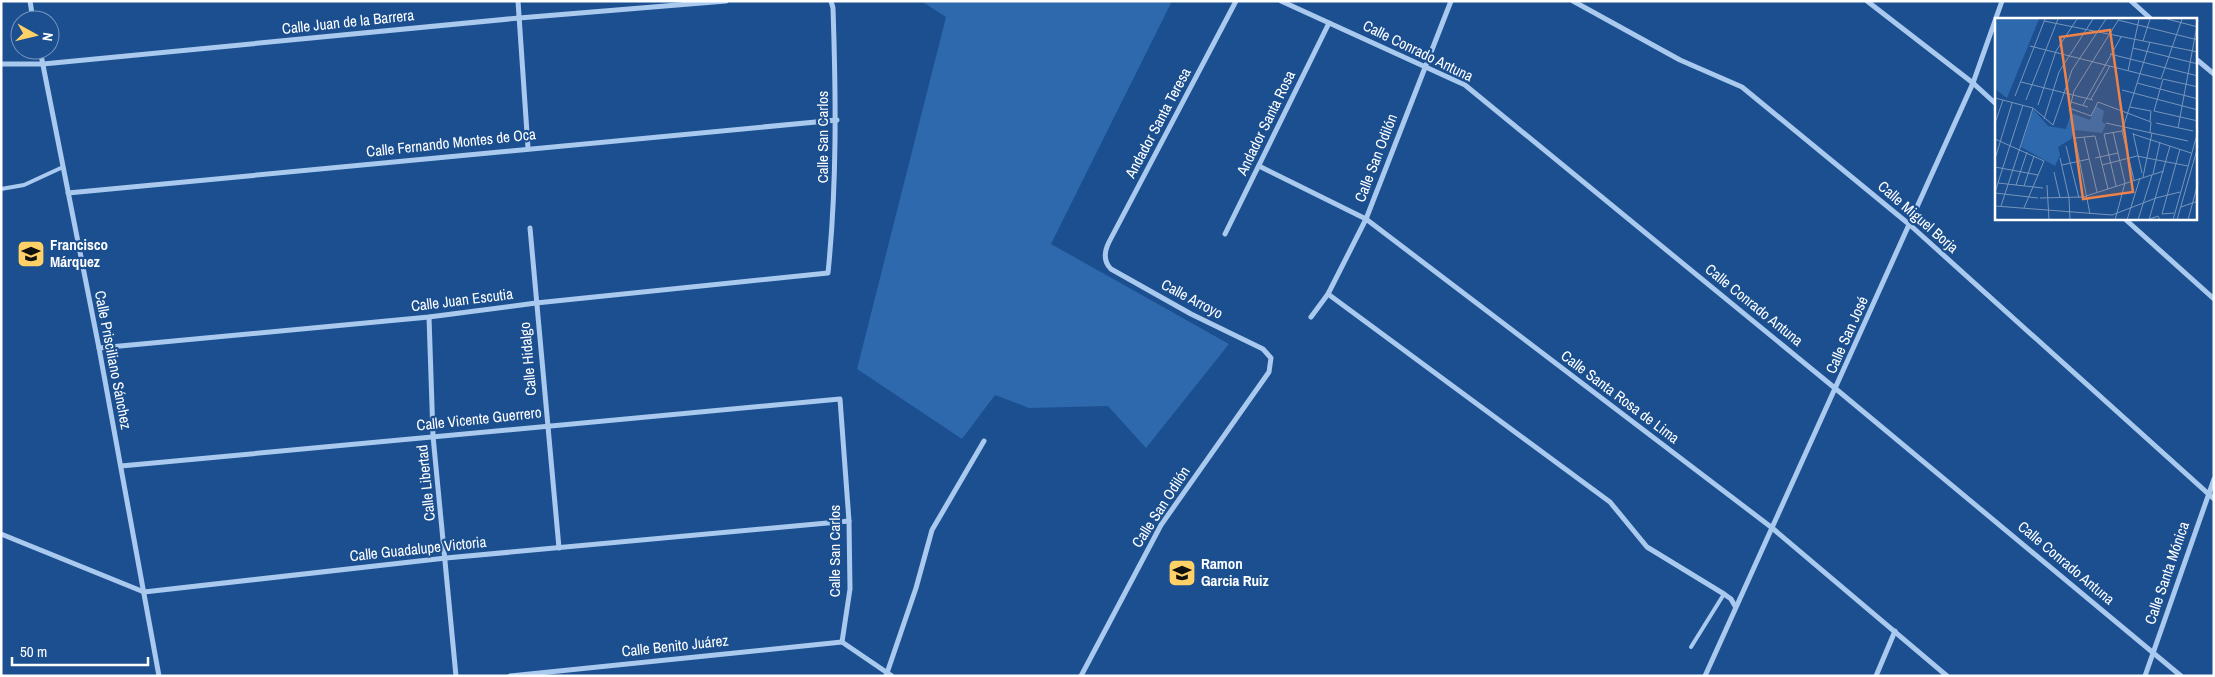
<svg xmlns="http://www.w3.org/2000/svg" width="2215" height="677" font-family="'Archivo Narrow',sans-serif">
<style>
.green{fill:#2e69ad}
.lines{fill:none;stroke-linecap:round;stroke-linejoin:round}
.lane{stroke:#a9c9ee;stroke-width:4}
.street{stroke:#a9c9ee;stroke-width:5}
.labels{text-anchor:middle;stroke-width:4.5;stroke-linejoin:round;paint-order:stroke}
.street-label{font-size:15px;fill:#fff;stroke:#1b4f8f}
.poi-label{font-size:15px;font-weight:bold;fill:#fff;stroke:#1b4f8f;text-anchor:start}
.inset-road{fill:none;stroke:#7695bc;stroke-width:1}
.view{fill:#ee8249;fill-opacity:0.15;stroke:#ee8249;stroke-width:2.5}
.inset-edge{fill:none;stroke:#fff;stroke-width:2.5}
</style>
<rect width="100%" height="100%" fill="#1b4f8f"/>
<polygon class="green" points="921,1 1172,1 1051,244 1229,344 1146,448 1108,406 1029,408 995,395 962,439 857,369 946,17"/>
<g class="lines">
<g class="lane">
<polyline points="1,189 24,185 63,167"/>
<polyline points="1691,647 1724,594"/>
</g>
<g class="street">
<polyline points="30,1 33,20"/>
<polyline points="518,1 528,148"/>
<polyline points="1281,1 1465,85 1836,389 2181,676"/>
<polyline points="1573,1 1680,60 1742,87 1910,225 2214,499"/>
<polyline points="1867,1 1973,83 1996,104"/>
<polyline points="2131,1 2151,19"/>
<polyline points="40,50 99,348 159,676"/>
<polyline points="2196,59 2214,74"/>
<polyline points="1,64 43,64 519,18 726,1"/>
<polyline points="1259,166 1366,219 1771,527 1947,676"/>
<polyline points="68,193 837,120"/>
<polyline points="2125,219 2214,299"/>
<polyline points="530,228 559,548"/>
<polyline points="1225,234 1329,23"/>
<polyline points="1328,294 1610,502 1647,547 1724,594 1731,599 1735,606"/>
<polyline points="429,317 433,436 456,676"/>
<polyline points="1311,317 1328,294 1366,219 1451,1"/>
<path d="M99 348 429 317 536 303 828 273C837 184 836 98 833 8L831 1"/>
<polyline points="121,466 840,399 849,521 850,589 842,642"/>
<polyline points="1,534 144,592 446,558 849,521"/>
<polyline points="842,642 892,676"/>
<polyline points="510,676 842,642"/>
<polyline points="886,676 916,588 932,530 984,441"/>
<path d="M1081 676 1161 525 1269 372 1271 358 1263 349 1191 314 1111 269C1103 261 1104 252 1109 242L1236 1"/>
<polyline points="1705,676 1973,83 2002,1"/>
<polyline points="1876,676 1895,631"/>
<polyline points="2145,676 2214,479"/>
</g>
</g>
<defs>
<symbol id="school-square" viewBox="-11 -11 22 22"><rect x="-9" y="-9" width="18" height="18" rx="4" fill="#ffd166" stroke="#1b4f8f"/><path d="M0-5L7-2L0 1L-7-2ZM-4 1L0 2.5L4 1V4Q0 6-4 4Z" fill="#111"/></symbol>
</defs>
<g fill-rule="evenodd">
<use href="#school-square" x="15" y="238" width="32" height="32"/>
<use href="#school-square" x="1166" y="557" width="32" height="32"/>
</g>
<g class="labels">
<g class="street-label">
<text transform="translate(348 22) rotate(-6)" y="5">Calle Juan de la Barrera</text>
<text transform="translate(1418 51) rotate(26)" y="5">Calle Conrado Antuna</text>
<text transform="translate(1158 123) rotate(-62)" y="5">Andador Santa Teresa</text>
<text transform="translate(1266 123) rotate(-64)" y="5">Andador Santa Rosa</text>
<text transform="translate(823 137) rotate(-90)" y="5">Calle San Carlos</text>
<text transform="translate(451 143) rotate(-6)" y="5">Calle Fernando Montes de Oca</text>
<text transform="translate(1376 158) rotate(-69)" y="5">Calle San Odilón</text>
<text transform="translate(1918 217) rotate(41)" y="5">Calle Miguel Borja</text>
<text transform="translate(1192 299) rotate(28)" y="5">Calle Arroyo</text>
<text transform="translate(462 300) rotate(-7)" y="5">Calle Juan Escutia</text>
<text transform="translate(1754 305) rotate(39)" y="5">Calle Conrado Antuna</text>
<text transform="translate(1847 335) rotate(-66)" y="5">Calle San José</text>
<text transform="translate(528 359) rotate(-95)" y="5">Calle Hidalgo</text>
<text transform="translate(113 360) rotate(79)" y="5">Calle Prisciliano Sánchez</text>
<text transform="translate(1620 397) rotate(37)" y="5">Calle Santa Rosa de Lima</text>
<text transform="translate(479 419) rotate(-6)" y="5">Calle Vicente Guerrero</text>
<text transform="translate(426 483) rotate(-96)" y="5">Calle Libertad</text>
<text transform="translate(1161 507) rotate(-57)" y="5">Calle San Odilón</text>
<text transform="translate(418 549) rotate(-6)" y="5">Calle Guadalupe Victoria</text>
<text transform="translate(835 551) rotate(-90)" y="5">Calle San Carlos</text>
<text transform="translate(2066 563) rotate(40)" y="5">Calle Conrado Antuna</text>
<text transform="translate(2167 573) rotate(-71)" y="5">Calle Santa Mónica</text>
<text transform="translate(675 646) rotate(-6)" y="5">Calle Benito Juárez</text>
</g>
<g class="poi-label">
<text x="50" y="250">Francisco<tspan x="50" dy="17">Márquez</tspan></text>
<text x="1201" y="569">Ramon<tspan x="1201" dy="17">Garcia Ruiz</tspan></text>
</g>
</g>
<g transform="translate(1995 18)">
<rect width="202" height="202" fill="#1b4f8f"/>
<path d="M0 1H44L12 80 0 71ZM101 88 109 93 107 104 111 106 107 115 80 112 76 121 63 129 65 137 60 148 26 129 38 91 53 108 71 111 76 95 95 102Z" fill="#2e69ad"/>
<path class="inset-road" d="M172 1 203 9M123 2 203 22M49 3 203 34M148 23 155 1M35 28 166 61 187 1M138 30 203 46M115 36 203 58M133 53 144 1M26 64 98 82M142 65 203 81M203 69 168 61 159 93 203 103M127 72 203 92M20 78 50 1M0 80 38 90 58 107 77 52 111 1M96 81 115 48M31 82 63 1M76 84 93 89M43 87 61 33 82 1M88 87 126 19M135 89 156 93 155 104M74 90 96 98 103 84 156 104 155 115M74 93 79 73 124 1M49 101 64 54 98 1M0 105 8 82M111 105 193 123M161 105 198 113M183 110 203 2M127 113 155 24M127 113 139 162M118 114 130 165 120 202M138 115 147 155M138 116 196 135M89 119 102 174M0 121 49 143 29 190M71 128 84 180M65 140 74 180 75 202M100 140 123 135M0 141 17 85M67 147 94 141M107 147 142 138 193 148M0 149 43 157M59 154 65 180M158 156 165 124M148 159 157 115M3 165 48 170M21 167 32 134M52 167 54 202M29 168 39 138M121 168 109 116 127 113M0 174 28 87M0 175 43 180M45 180 88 179 169 153M0 188 117 197 161 180 185 174M6 188 38 90M186 189 203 183M179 195 167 196 185 131M95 196 80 120 100 118 113 171M132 202 145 160M143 202 157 157M152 202 163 198 165 202M154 202 175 128M178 202 203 113M182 202 203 128M193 202 203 165"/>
<path class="view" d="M115 12 138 174 88 181 65 19Z"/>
<rect width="202" height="202" class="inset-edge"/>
</g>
<rect width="2215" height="677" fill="none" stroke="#ffffff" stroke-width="5"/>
<g transform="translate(35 35) rotate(98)"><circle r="24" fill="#1b4f8f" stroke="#7695bc"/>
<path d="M0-4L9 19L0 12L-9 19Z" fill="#ffd166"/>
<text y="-8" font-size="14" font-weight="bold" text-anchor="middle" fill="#ffffff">N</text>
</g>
<path d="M12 657v8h136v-8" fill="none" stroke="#ffffff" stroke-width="2.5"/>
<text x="20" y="657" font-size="15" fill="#ffffff" stroke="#1b4f8f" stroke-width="4" paint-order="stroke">50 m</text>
</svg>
